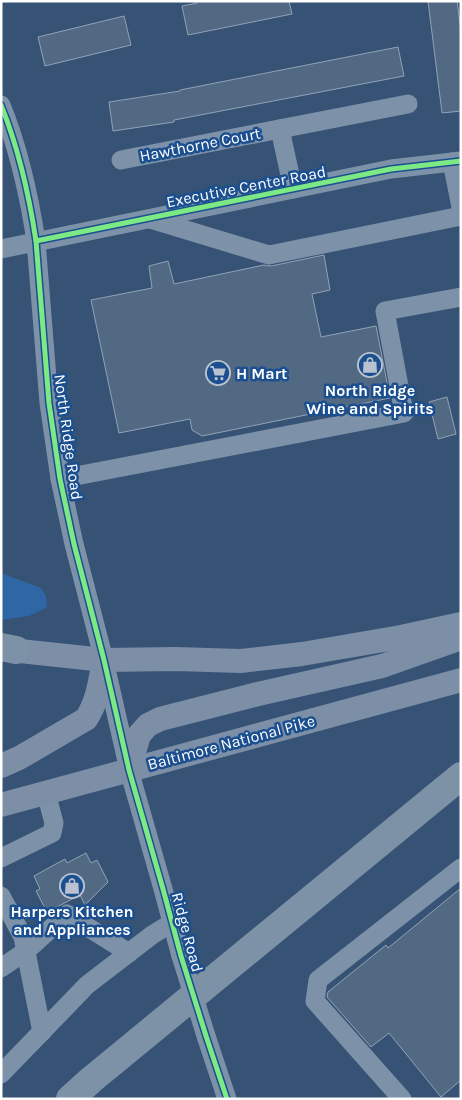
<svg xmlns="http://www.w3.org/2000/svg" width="462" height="1100" font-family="Karla,sans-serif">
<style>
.green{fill:#2f66a5}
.building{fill:#526984;stroke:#92a2b6}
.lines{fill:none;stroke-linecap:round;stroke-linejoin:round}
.minor{stroke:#7d92a8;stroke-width:19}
.major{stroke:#7d8ea7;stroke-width:24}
.highway{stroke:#7e92a7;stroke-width:28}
.minor-bridge{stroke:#7d92a8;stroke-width:19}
.cycleway-casing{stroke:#1b4f8f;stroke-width:8}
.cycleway{stroke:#7ce984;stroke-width:5}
.labels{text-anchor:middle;stroke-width:5;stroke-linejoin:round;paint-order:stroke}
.street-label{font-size:16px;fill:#fff;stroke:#1b4f8f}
.poi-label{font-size:16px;font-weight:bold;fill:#fff;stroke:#1b4f8f}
</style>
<rect width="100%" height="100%" fill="#365274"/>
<polygon class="green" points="1,573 41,588 46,596 47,607 29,616 1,620"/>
<g class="building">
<polygon points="196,1 289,1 292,14 188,35 182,6 197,3"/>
<polygon points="428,1 457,1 461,31 461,111 442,113"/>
<polygon points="124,16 131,45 45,66 38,37"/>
<polygon points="398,47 404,76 174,120 174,122 113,131 109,102 180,91 180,90"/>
<polygon points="324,255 330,290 312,294 321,337 376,326 390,398 202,436 192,430 190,419 119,433 91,300 152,288 149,266 168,261 174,284 264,265 271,266"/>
<polygon points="447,397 456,434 438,439 429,402"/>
<polygon points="86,853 91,863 97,860 108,882 85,905 80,895 47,912 36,891 40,889 34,876 65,859 67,863"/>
<polygon points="461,888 461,1080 441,1097 389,1033 371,1047 327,997 328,992 386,945 388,948"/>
</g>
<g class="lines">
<g class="minor">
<path d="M1 105C19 149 29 195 36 241L49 403 60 479 74 544 104 660 129 770 163 889 181 956"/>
<polyline points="280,129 293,189"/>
<polyline points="121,160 408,104"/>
<polyline points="452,162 461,207"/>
<polyline points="150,219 269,255 461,216"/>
<polyline points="1,249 391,169 461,161"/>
<polyline points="60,479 404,413 385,311 461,297"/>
<polyline points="1,858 52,833 54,823 46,793"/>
<polyline points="1,896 23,937 42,1032"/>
<polyline points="1,968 26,951 67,914 129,953"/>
<polyline points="207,1039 227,1099"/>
<polyline points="1,1074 87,985 152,935 173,922"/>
<polyline points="402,1099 315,1001 318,980 461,868"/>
</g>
<g class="major">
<polyline points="1,649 104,660 176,659 241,661 302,654 401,637 461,624"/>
<path d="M1 766 19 758 86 719C98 701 100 681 104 660"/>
<polyline points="129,770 139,735 148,725 160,719 258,694 382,666 461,638"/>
<polyline points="1,805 461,680"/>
</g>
<g class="highway">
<polyline points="1,647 16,650"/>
<polyline points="70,1099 91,1080 461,776"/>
</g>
<polyline class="minor-bridge" points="181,956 207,1039"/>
<defs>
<g id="cycleway">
<path d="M1 105C19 149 29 195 36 241L49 403 60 479 74 544 104 660 129 770 163 889 181 956 207 1039 227 1099"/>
<polyline points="36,241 391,169 461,161"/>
</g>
</defs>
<use href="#cycleway" class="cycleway-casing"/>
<use href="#cycleway" class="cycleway"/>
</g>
<defs>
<symbol id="shop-ring" viewBox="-11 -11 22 22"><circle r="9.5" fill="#1b4f8f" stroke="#b9c2ce" stroke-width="1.5"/><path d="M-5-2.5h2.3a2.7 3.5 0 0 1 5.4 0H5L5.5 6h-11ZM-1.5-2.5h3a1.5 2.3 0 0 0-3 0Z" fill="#b9c2ce"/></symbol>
<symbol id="supermarket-ring" viewBox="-11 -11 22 22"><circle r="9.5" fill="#1b4f8f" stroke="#b9c2ce" stroke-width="1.5"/><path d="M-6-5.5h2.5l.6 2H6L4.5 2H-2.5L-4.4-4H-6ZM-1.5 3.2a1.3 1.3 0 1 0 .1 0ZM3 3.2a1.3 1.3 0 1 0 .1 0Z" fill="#b9c2ce"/></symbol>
</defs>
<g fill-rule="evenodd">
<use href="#shop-ring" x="356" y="351" width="28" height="28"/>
<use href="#supermarket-ring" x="204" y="359" width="28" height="28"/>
<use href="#shop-ring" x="58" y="872" width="28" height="28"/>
</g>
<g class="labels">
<g class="street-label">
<text transform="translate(200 144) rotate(-11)" y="6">Hawthorne Court</text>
<text transform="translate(246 186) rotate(-11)" y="6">Executive Center Road</text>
<text transform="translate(69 437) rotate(82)" y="6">North Ridge Road</text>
<text transform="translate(231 742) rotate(-15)" y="6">Baltimore National Pike</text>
<text transform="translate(188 932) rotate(75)" y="6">Ridge Road</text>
</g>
<g class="poi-label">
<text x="236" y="379" text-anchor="start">H Mart</text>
<text x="370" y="396">North Ridge<tspan x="370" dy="18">Wine and Spirits</tspan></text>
<text x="72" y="917">Harpers Kitchen<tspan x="72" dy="18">and Appliances</tspan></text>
</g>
</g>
<rect width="462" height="1100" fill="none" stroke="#ffffff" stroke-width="5"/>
</svg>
